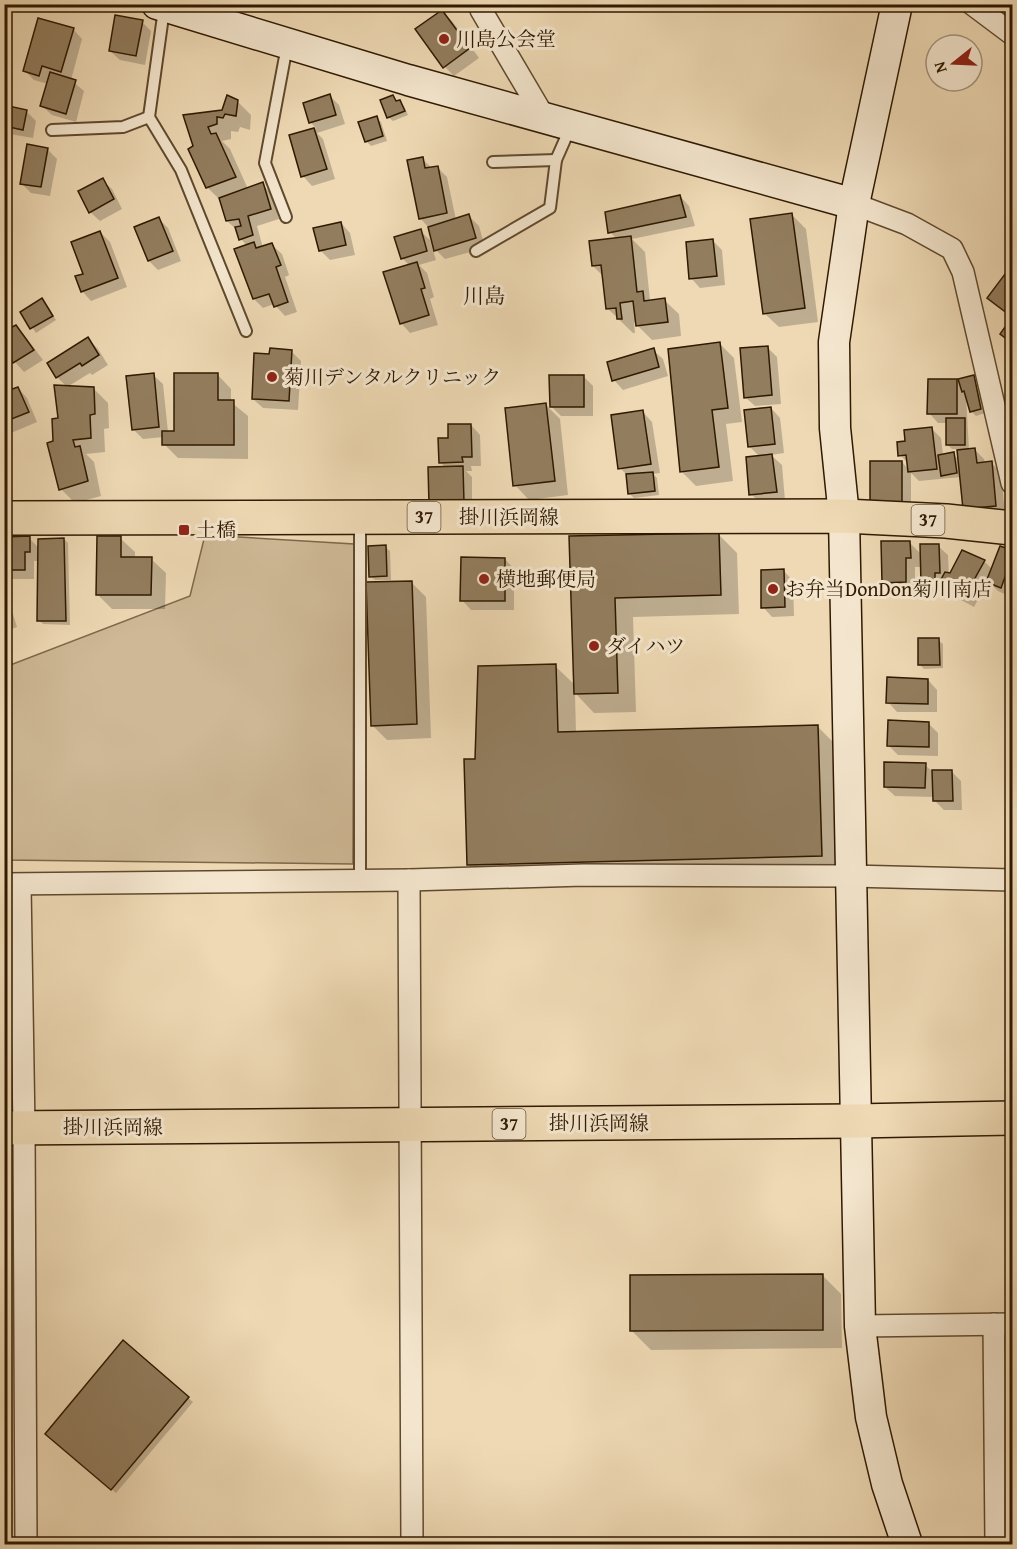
<svg xmlns="http://www.w3.org/2000/svg" width="1017" height="1549" font-family="'Gentium Book Plus','Noto Serif JP',serif">
<style>
.green{fill:#ceb895;stroke:#7e684a;stroke-width:1.5}
.shadow{fill:#0003}
.building{fill:#927d5e;stroke:#2f1900;stroke-width:1.5}
.lines{fill:none;stroke-linecap:round;stroke-linejoin:round}
.lane-casing{stroke:#5f492d;stroke-width:14}
.street-casing{stroke:#5f492d;stroke-width:24}
.secondary-casing{stroke:#2f1900;stroke-width:33}
.primary-casing{stroke:#2f1900;stroke-width:36}
.lane{stroke:#f4e6ce;stroke-width:10}
.street{stroke:#f4e6ce;stroke-width:21}
.secondary{stroke:#f4e6ce;stroke-width:30}
.primary{stroke:#eed9b4;stroke-width:33}
.poi-dot{fill:#8f2418;stroke:#f4e6ce;stroke-width:2}
.labels{text-anchor:middle;stroke-width:6;stroke-linejoin:round;paint-order:stroke}
.shield{fill:#f4e6ce;stroke:#6a563e;stroke-width:1.5}
.shield-label{font-size:18px;font-weight:bold;fill:#2f1900}
.poi-label{font-size:20px;fill:#2f1900;stroke:#f4e6ce;text-anchor:start}
.street-label{font-size:20px;fill:#2f1900;stroke:#f4e6ce}
.neighbourhood-label{font-size:21px;fill:#2f1900;stroke:#f4e6ce}
</style>
<rect width="100%" height="100%" fill="#eed9b4"/>
<filter id="stains"><feTurbulence type="fractalNoise" baseFrequency=".00333" numOctaves="4"/><feColorMatrix values="0 0 0 0 .2 0 0 0 0 .09 0 0 0 0 .02 0 0 0 .5 -.17"/></filter>
<radialGradient id="worn" r=".72"><stop offset=".6" stop-color="#630" stop-opacity="0"/><stop offset="1" stop-color="#630" stop-opacity=".3"/></radialGradient>
<polygon class="green" points="205,535 354,544 353,864 5,860 5,667 190,596"/>
<g class="shadow">
<polygon points="442,12 452,21 479,58 454,76 445,67"/>
<polygon points="142,22 151,31 145,65 120,60 110,51"/>
<polygon points="73,29 82,39 71,80 84,91 76,122 52,115 42,106 48,84 34,80 25,71"/>
<polygon points="330,96 339,105 345,124 317,133 323,139 335,179 312,186 303,176 291,136 316,128 310,122"/>
<polygon points="393,97 404,106 408,115 393,121 388,117"/>
<polygon points="237,101 251,115 250,130 240,127 238,132 231,131 231,139 222,141 230,149 248,189 262,184 272,194 279,219 257,226 263,248 272,245 282,254 289,275 285,277 297,312 285,316 274,304 263,308 254,299 247,246 241,239 237,230 227,221 221,201 207,187 185,116 223,111"/>
<polygon points="4,107 26,111 36,121 33,138 4,133"/>
<polygon points="376,118 381,122 387,141 371,146 366,141"/>
<polygon points="47,149 57,159 50,196 31,193 21,183"/>
<polygon points="422,159 432,168 437,167 447,177 456,220 469,216 479,226 485,248 445,259 436,250 429,228 420,218"/>
<polygon points="102,180 112,189 122,209 100,221 90,212"/>
<polygon points="680,196 689,206 695,226 632,239 645,252 650,300 652,301 664,300 679,314 681,336 652,340 634,322 635,333 633,333 607,308 603,276 593,266 617,239 610,232"/>
<polygon points="792,215 806,229 818,322 779,327 764,313"/>
<polygon points="159,219 168,228 181,261 158,270 149,261"/>
<polygon points="341,223 350,233 355,255 330,260 320,250"/>
<polygon points="420,231 430,240 436,260 419,265 427,273 434,297 430,299 438,325 410,333 401,323 410,266 402,258"/>
<polygon points="100,232 110,242 127,287 91,301 82,291 85,274"/>
<polygon points="712,240 722,250 725,285 700,288 691,278"/>
<polygon points="1005,276 1012,282 1012,318 989,298"/>
<polygon points="46,305 56,320 36,333 22,312"/>
<polygon points="16,326 25,336 43,360 24,372 15,362 4,346"/>
<polygon points="88,339 98,349 108,365 92,375 90,373 67,387 57,377 49,363"/>
<polygon points="720,344 734,358 742,422 726,424 733,481 696,486 682,472"/>
<polygon points="767,347 777,357 781,404 755,406 745,397"/>
<polygon points="653,350 663,359 668,376 623,390 614,380"/>
<polygon points="291,351 301,361 298,410 263,408 253,399 271,356"/>
<polygon points="217,374 231,389 231,402 248,416 248,459 178,458 164,444 164,437 143,439 133,429 153,375 163,384 168,432 176,433"/>
<polygon points="583,376 593,386 593,416 561,416 552,407"/>
<polygon points="974,377 978,381 985,413 976,416 971,411 966,396 969,450 975,450 984,459 985,463 991,463 1001,472 1005,515 974,518 961,477 919,481 911,473 911,513 881,513 902,462 909,470 909,464 900,455 907,442 932,429 941,438 943,455 953,454 959,460 958,449 952,449 948,445 947,423 938,423 929,413 957,381 962,386"/>
<polygon points="18,388 27,398 37,422 4,436 4,394"/>
<polygon points="93,388 108,403 109,428 104,429 105,452 86,454 94,462 101,496 75,503 61,489 55,442 60,420"/>
<polygon points="546,405 560,419 568,495 529,500 515,485"/>
<polygon points="771,408 780,418 784,453 771,455 782,465 785,501 760,503 751,494 760,457 749,446"/>
<polygon points="643,412 652,422 660,473 653,474 657,478 659,495 634,498 629,493 628,476 620,468"/>
<polygon points="471,425 480,435 481,466 471,466 472,471 466,471 472,477 472,512 430,469 446,468 440,462 449,440"/>
<polygon points="718,534 737,553 739,614 633,617 636,712 594,713 575,693 576,733 818,727 837,746 840,875 487,884 468,865 477,760 555,666 575,685 571,538"/>
<polygon points="4,538 29,538 39,548 64,539 68,543 70,625 43,624 39,620 39,561 34,561 34,579 8,579 4,575"/>
<polygon points="120,538 135,552 135,558 151,559 166,573 165,609 112,609 97,594"/>
<polygon points="910,543 922,555 938,546 948,555 949,577 984,561 993,570 1001,548 1012,552 1011,597 998,591 988,581 974,607 950,594 944,588 944,593 932,593 923,583 922,567 915,567 915,591 893,592 884,582"/>
<polygon points="385,547 390,551 391,580 375,580 370,576"/>
<polygon points="505,559 514,569 514,610 471,610 462,600"/>
<polygon points="784,571 793,581 794,616 772,617 763,607"/>
<polygon points="411,582 426,597 431,738 387,740 372,725"/>
<polygon points="4,604 12,611 17,627 4,632"/>
<polygon points="1012,621 1012,636 1007,631"/>
<polygon points="938,640 943,644 943,668 924,669 920,665"/>
<polygon points="928,680 937,690 937,712 897,712 888,702"/>
<polygon points="928,723 938,733 938,756 898,755 888,745"/>
<polygon points="925,765 933,772 951,771 961,781 962,810 944,810 935,801 935,797 895,796 885,787"/>
<polygon points="822,1275 841,1294 842,1348 651,1350 632,1331"/>
<polygon points="123,1343 193,1402 116,1493 51,1438"/>
<polygon points="1010,1351 1012,1351 1012,1399 1010,1396"/>
<polygon points="1011,1450 1012,1450 1012,1497"/>
</g>
<g class="building">
<polygon points="442,10 470,48 443,68 415,29"/>
<polygon points="115,15 143,20 136,56 109,51"/>
<polygon points="38,18 74,28 61,72 42,66 39,76 23,71"/>
<polygon points="50,72 76,80 66,114 40,106"/>
<polygon points="330,94 336,115 309,123 303,103"/>
<polygon points="227,95 238,100 236,116 225,114 223,118 217,117 217,124 208,127 211,134 216,133 236,177 206,188 188,149 193,146 183,115 222,110"/>
<polygon points="393,95 396,101 400,100 405,111 387,118 380,100"/>
<polygon points="4,105 27,110 23,130 4,126"/>
<polygon points="377,116 383,136 365,142 358,122"/>
<polygon points="314,128 327,169 301,177 289,135"/>
<polygon points="27,144 48,148 41,187 20,184"/>
<polygon points="423,157 425,168 438,166 447,213 419,219 407,160"/>
<polygon points="103,178 114,199 89,213 78,191"/>
<polygon points="263,182 271,209 248,216 253,235 239,240 235,227 241,226 239,219 226,221 219,198"/>
<polygon points="680,195 686,217 608,233 605,212"/>
<polygon points="792,213 805,308 763,314 750,219"/>
<polygon points="469,214 476,238 434,251 428,227"/>
<polygon points="159,217 173,251 148,261 134,227"/>
<polygon points="341,222 346,245 319,251 313,228"/>
<polygon points="421,229 427,251 401,259 394,237"/>
<polygon points="100,231 118,278 81,292 75,276 83,274 71,242"/>
<polygon points="631,236 637,292 643,291 644,301 665,298 668,322 636,326 633,301 620,303 622,319 617,319 616,308 606,309 601,265 592,266 589,241"/>
<polygon points="713,239 717,276 689,279 686,242"/>
<polygon points="254,242 256,248 272,243 281,265 276,267 288,302 274,307 269,294 253,299 234,249"/>
<polygon points="417,262 425,288 421,289 429,315 400,324 383,272"/>
<polygon points="1005,274 1012,280 1012,317 987,298"/>
<polygon points="42,298 53,316 30,329 20,312"/>
<polygon points="1012,317 1012,343 1000,334"/>
<polygon points="16,325 34,350 13,363 4,349 4,331"/>
<polygon points="88,337 99,355 82,366 80,363 56,378 47,363"/>
<polygon points="720,342 728,408 712,410 719,467 680,472 668,349"/>
<polygon points="768,346 772,395 744,398 740,348"/>
<polygon points="270,348 292,350 289,401 252,399 254,353 269,354"/>
<polygon points="654,348 659,367 612,381 607,362"/>
<polygon points="154,373 159,427 132,430 126,376"/>
<polygon points="174,373 218,373 218,400 234,400 234,445 162,445 162,431 174,431"/>
<polygon points="549,375 584,375 584,407 550,407"/>
<polygon points="974,375 981,409 970,412 964,391 962,392 958,379"/>
<polygon points="928,379 957,379 957,414 927,414"/>
<polygon points="54,385 94,387 95,414 90,415 91,438 73,440 75,447 80,446 88,481 59,490 47,443 53,441 52,419 58,418"/>
<polygon points="18,387 29,412 4,422 4,392"/>
<polygon points="546,403 555,481 513,486 505,408"/>
<polygon points="771,407 775,444 748,447 744,410"/>
<polygon points="643,410 651,464 618,469 611,415"/>
<rect x="946" y="418" width="19" height="27"/>
<polygon points="448,424 471,424 472,457 462,457 463,462 439,463 438,438 448,438"/>
<polygon points="932,427 937,469 908,472 906,455 898,456 897,442 905,441 904,430"/>
<polygon points="975,448 977,463 992,461 996,506 963,509 957,450"/>
<polygon points="954,452 957,473 941,476 938,455"/>
<polygon points="772,454 777,492 749,495 746,457"/>
<rect x="870" y="461" width="32" height="43"/>
<polygon points="463,466 464,503 429,504 428,467"/>
<polygon points="653,472 655,491 628,494 626,474"/>
<polygon points="719,533 721,595 615,598 618,693 574,694 569,536"/>
<polygon points="30,536 30,552 25,552 25,570 4,570 4,537"/>
<polygon points="97,536 121,536 121,557 152,557 151,595 96,595"/>
<polygon points="64,538 66,621 37,621 38,539"/>
<polygon points="881,541 910,541 911,558 906,558 906,582 882,583"/>
<polygon points="920,544 939,544 940,573 935,573 935,584 921,584"/>
<polygon points="386,545 387,576 369,577 368,546"/>
<polygon points="1000,546 1012,550 1012,580 1005,577 1001,588 986,582"/>
<polygon points="962,550 985,560 964,598 938,585 945,572 950,573"/>
<polygon points="461,557 505,558 505,601 460,601"/>
<polygon points="784,569 785,607 761,608 761,570"/>
<polygon points="412,581 417,724 371,726 366,582"/>
<polygon points="918,638 939,638 940,665 918,665"/>
<polygon points="556,664 558,732 818,725 822,856 467,865 464,759 475,759 478,666"/>
<polygon points="887,677 928,679 928,704 886,703"/>
<polygon points="888,720 929,722 929,747 887,746"/>
<polygon points="884,762 926,763 925,788 884,787"/>
<polygon points="932,770 952,770 953,801 933,801"/>
<polygon points="823,1274 823,1330 630,1331 630,1275"/>
<polygon points="123,1340 189,1397 111,1490 45,1434"/>
<polygon points="1009,1350 1012,1350 1012,1397 1008,1397"/>
<polygon points="1009,1449 1012,1449 1012,1509 1011,1509"/>
</g>
<g class="lines">
<defs>
<g id="lane">
<polyline points="164,9 149,117 181,170 246,331"/>
<polyline points="52,130 123,127 149,117"/>
<polyline points="493,162 556,160"/>
<polyline points="286,217 265,163 287,46"/>
<polyline points="476,251 550,208 556,160 571,126"/>
<polyline points="360,521 360,881"/>
</g>
<g id="street">
<polyline points="483,4 481,10 544,117"/>
<polyline points="972,4 1012,34"/>
<polyline points="854,204 907,224 952,249 963,272 1012,483"/>
<polyline points="409,880 412,1544"/>
<polyline points="4,884 409,880 584,875 851,876 1012,880"/>
<polyline points="20,885 24,1128 26,1544"/>
<polyline points="994,1324 996,1544"/>
<polyline points="860,1326 1012,1324"/>
</g>
<g id="secondary">
<polyline points="157,4 408,80 854,204"/>
<polyline points="897,4 854,204 834,342 835,428 844,516 860,1326 871,1417 887,1484 907,1544"/>
</g>
<g id="primary">
<polyline points="4,518 844,516 946,521 1012,528"/>
<polyline points="4,1128 855,1121 1012,1118"/>
</g>
</defs>
<use href="#lane" class="lane-casing"/>
<use href="#street" class="street-casing"/>
<use href="#secondary" class="secondary-casing"/>
<use href="#primary" class="primary-casing"/>
<use href="#lane" class="lane"/>
<use href="#street" class="street"/>
<use href="#secondary" class="secondary"/>
<use href="#primary" class="primary"/>
</g>
<g class="poi-dot">
<circle cx="444" cy="39" r="6"/>
<circle cx="272" cy="377" r="6"/>
<rect x="178" y="524" width="12" height="12" rx="3"/>
<circle cx="484" cy="579" r="6"/>
<circle cx="773" cy="589" r="6"/>
<circle cx="594" cy="646" r="6"/>
</g>
<g class="labels">
<g class="shield">
<rect x="407.5" y="502" width="33" height="30" rx="4.5"/>
<rect x="911.5" y="505" width="33" height="30" rx="4.5"/>
<rect x="492.5" y="1109" width="33" height="30" rx="4.5"/>
</g>
<g class="shield-label">
<text x="424" y="523">37</text>
<text x="928" y="526">37</text>
<text x="509" y="1130">37</text>
</g>
<g class="poi-label">
<text x="456" y="46">川島公会堂</text>
<text x="284" y="384">菊川デンタルクリニック</text>
<text x="196" y="537">土橋</text>
<text x="496" y="586">横地郵便局</text>
<text x="785" y="596">お弁当DonDon菊川南店</text>
<text x="606" y="653">ダイハツ</text>
</g>
<g class="street-label">
<text x="509" y="524">掛川浜岡線</text>
<text x="599" y="1130">掛川浜岡線</text>
<text x="113" y="1134">掛川浜岡線</text>
</g>
<g class="neighbourhood-label">
<text x="484" y="303">川島</text>
</g>
</g>
<rect width="1017" height="1549" fill="none" stroke="#eed9b4" stroke-width="24"/>
<rect x="6" y="6" width="1005" height="1537" fill="none" stroke="#2f1900" stroke-width="3"/>
<rect x="12" y="12" width="993" height="1525" fill="none" stroke="#2f1900" stroke-width="1.5"/>
<g transform="translate(954 63) rotate(252)"><circle r="28" fill="#f4e6ce" stroke="#a5947c" stroke-width="1.5"/>
<path d="M0-4.5L10 22L0 15L-10 22Z" fill="#8f2418"/>
<text y="-9" font-size="16" font-weight="bold" text-anchor="middle" fill="#2f1900">N</text>
</g>
<rect width="100%" height="100%" filter="url(#stains)"/>
<rect width="100%" height="100%" fill="url(#worn)"/>
</svg>
